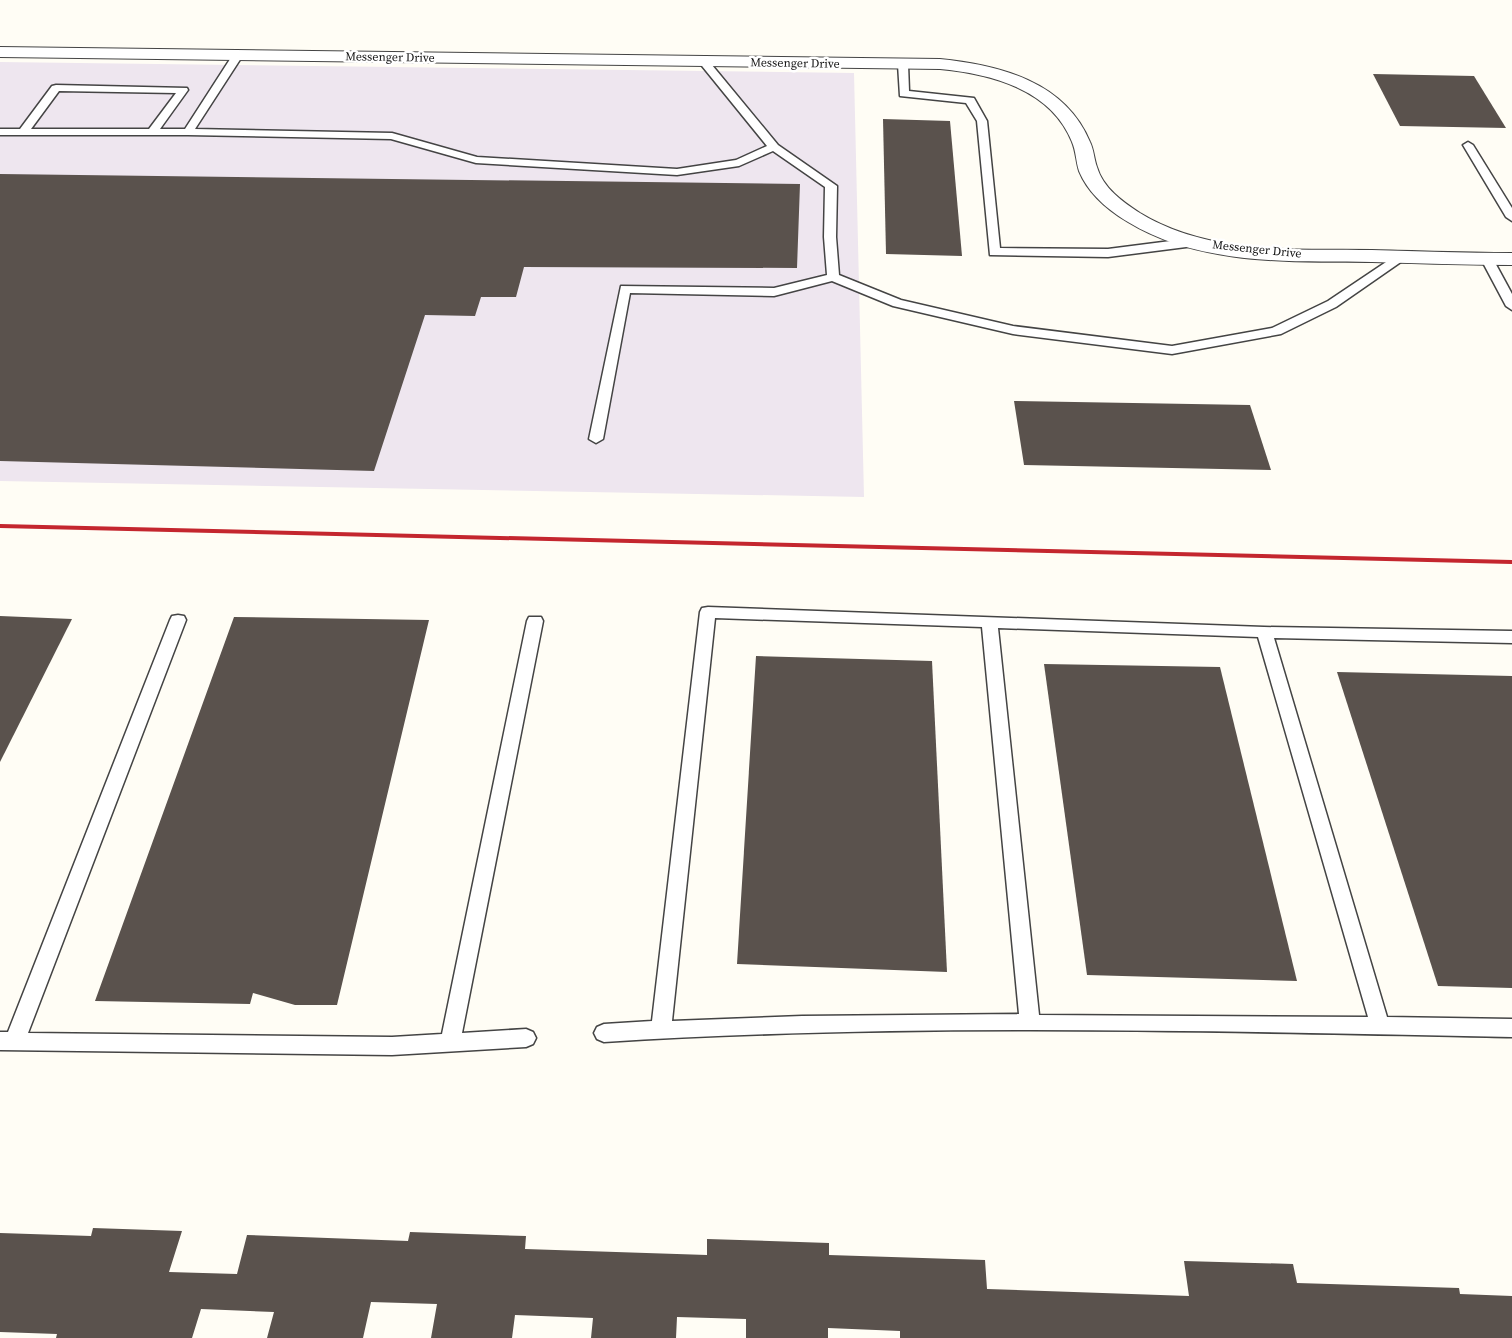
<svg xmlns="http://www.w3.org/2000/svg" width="1512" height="1338" font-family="'Source Serif 4',serif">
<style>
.industrial{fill:#eee6ef}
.building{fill:#5a524d}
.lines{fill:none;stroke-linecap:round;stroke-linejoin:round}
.service-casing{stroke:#444;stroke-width:3}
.minor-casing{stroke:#444;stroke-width:2}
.service{fill:#fff;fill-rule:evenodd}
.minor{fill:#fff;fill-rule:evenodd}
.rail{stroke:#c4262e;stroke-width:4}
.labels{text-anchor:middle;stroke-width:5;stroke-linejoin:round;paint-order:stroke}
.far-street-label{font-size:12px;fill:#111;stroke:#fff}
</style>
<rect width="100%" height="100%" fill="#fffdf5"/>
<polygon class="industrial" points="0,62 854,73 864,497 0,481"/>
<g class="building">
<polygon points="1373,74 1474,76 1506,128 1400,126"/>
<polygon points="883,119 950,121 962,256 886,254"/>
<polygon points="0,174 800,184 797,268 524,267 516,297 481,297 475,316 425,315 374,471 0,461"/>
<polygon points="1014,401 1250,405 1271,470 1024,465"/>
<polygon points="0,616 72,619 0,762"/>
<polygon points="234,617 429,620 337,1005 295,1005 253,993 250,1004 95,1001"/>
<polygon points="756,656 932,661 947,972 737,964"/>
<polygon points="1044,664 1220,667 1297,981 1087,975"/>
<polygon points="1337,672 1512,676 1512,988 1438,986"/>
<polygon points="93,1228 182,1231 169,1272 237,1274 247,1235 408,1241 410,1232 526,1236 525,1249 707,1255 707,1239 829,1243 829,1255 985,1260 987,1289 1189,1296 1184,1261 1293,1264 1297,1283 1459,1288 1460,1294 1512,1296 1512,1338 900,1338 900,1331 828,1328 828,1338 746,1338 746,1319 677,1317 676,1338 591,1338 593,1318 515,1315 512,1338 431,1338 437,1304 371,1302 363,1338 267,1338 274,1312 201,1309 192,1338 56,1338 57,1334 0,1332 0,1233 91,1236"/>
</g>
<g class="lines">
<defs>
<g id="service">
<path d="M238 52 243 55 195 129 392 133 477 157 677 169 736 160 767 146 698 61 707 59 778 145 837 186 836 237 839 275 901 300 1013 326 1172 346 1272 328 1328 301 1398 254 1402 253 1408 257 1336 307 1281 334 1172 354 1013 334 893 306 832 281 774 296 630 293 603 439 596 443 589 439 621 286 774 288 827 275 824 237 825 187 773 151 739 166 677 175 476 163 391 139 188 135H0V129H20L52 86 56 85 187 88 188 90 160 129H185L234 53ZM59 91 176 93 149 129H31Z"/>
<polygon points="903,61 908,64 909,91 974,98 987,121 1000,248 1108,249 1194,238 1200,242 1194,246 1108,257 990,255 977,121 966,103 900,96 898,64"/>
<polygon points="1468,142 1473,145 1512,208 1512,221 1506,217 1463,145"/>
<polygon points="1487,255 1493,259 1512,294 1512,310 1506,306 1481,259"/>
<path d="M708 607 1264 627 1512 631V643L1274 638 1387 1017 1512 1019V1037C1210 1031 906 1023 604 1042L597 1039 594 1033 597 1027 604 1024 652 1021 700 612 702 608ZM715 618 982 627 1019 1014 802 1016 672 1021ZM998 628 1258 637 1368 1017 1039 1015Z"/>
<polygon points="178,615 184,616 186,620 28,1033 392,1037 442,1034 527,621 529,617 541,617 543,621 462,1033 526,1029 533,1032 536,1038 533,1044 526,1047 392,1055 0,1050 0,1032 8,1032 170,620 172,616"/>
</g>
<path id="minor" d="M0 47 940 59C999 65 1065 81 1090 142 1094 150 1094 159 1097 167 1103 188 1123 202 1140 213 1209 255 1295 249 1372 250 1419 251 1465 253 1512 253V265C1465 265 1419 263 1372 262 1291 261 1200 266 1128 222 1108 210 1088 193 1079 171 1076 162 1076 151 1072 142 1051 89 991 74 940 69L0 57Z"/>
</defs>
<use href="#service" class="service-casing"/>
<use href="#minor" class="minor-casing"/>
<use href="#service" class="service"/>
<use href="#minor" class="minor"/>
<polyline class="rail" points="0,526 1512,562"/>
</g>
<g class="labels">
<g class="far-street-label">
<text transform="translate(390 57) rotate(1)" y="4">Messenger Drive</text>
<text transform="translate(795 63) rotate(1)" y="4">Messenger Drive</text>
<text transform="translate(1257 249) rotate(6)" y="4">Messenger Drive</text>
</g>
</g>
</svg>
